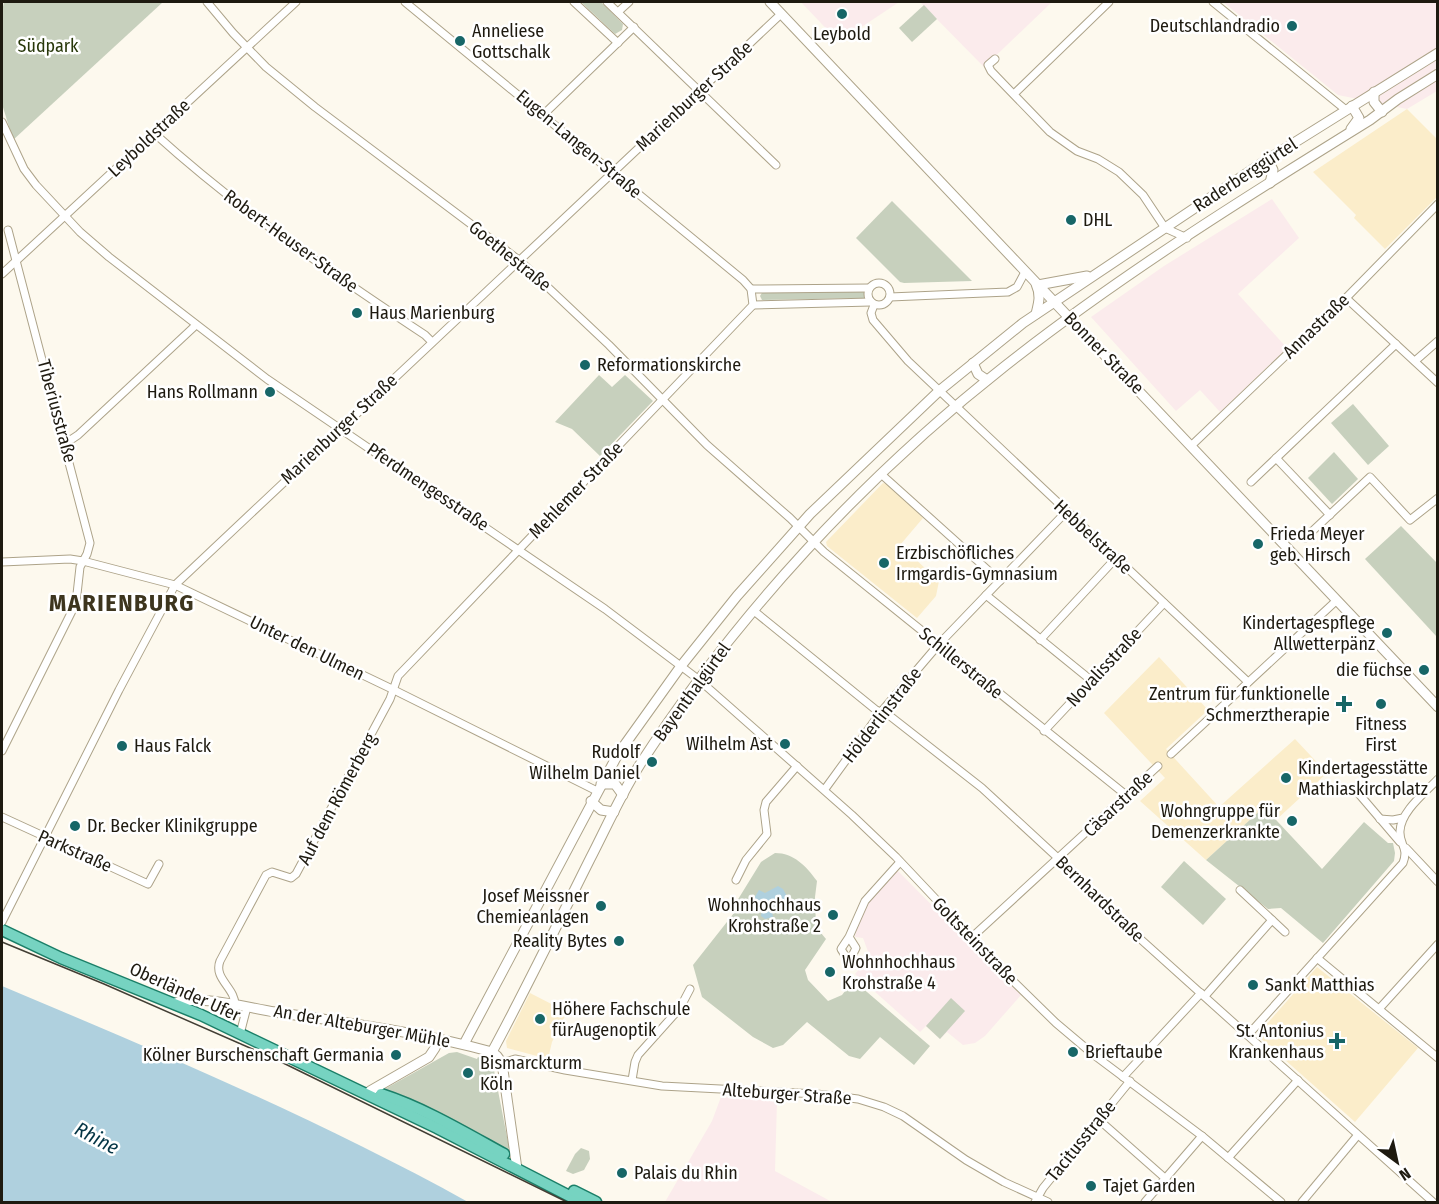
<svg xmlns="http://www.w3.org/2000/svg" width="1439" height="1204" font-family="'Fira Sans Condensed',sans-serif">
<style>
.commercial{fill:#fbebec}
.built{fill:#fbedca}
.green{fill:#c7d0bd}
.water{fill:#afd0de}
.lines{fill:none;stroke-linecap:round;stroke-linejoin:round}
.minor-casing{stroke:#ada389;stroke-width:9}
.secondary-casing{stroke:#ada389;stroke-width:11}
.primary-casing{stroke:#1b7f68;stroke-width:13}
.minor{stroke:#fff;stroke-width:7}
.secondary{stroke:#fff;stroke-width:9}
.primary{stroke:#76d3c1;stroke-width:10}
.tram{stroke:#423e34;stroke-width:1.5}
.poi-dot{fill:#176667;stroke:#fff;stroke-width:2}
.labels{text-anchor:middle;stroke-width:5;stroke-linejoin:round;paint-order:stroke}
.poi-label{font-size:18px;fill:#1e1a10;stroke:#fff;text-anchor:start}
.park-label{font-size:18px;fill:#28380a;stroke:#fff}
.street-label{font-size:18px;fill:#1e1a10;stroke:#fff}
.water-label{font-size:20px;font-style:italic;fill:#043545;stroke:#fff}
.district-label{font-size:24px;font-weight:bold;letter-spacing:1.5px;fill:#3d351e;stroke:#fff}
</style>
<rect width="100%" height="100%" fill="#fdf9ee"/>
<g class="commercial">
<polygon points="801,2 899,2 839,42"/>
<polygon points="920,2 1052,2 984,67"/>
<polygon points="1223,2 1437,2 1437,91 1407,109 1338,95"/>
<polygon points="1272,199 1299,238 1238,294 1287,348 1220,412 1200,390 1176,411 1091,317 1164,266"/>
<polygon points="897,870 1021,995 985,1036 975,1043 963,1045 947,1032 940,1039 926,1026 920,1032 855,974 870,957 863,938 855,937 856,927 865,905"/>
<polygon points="721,1097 777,1101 775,1171 832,1202 665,1202 712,1121"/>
</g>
<g class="built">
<polygon points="1407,109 1437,139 1437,197 1385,249 1354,218 1356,215 1313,172"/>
<polygon points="883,483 888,484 923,518 900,545 939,581 936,596 917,618 827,546 826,542"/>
<polygon points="1159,657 1208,710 1166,749 1219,807 1295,739 1327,773 1276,820 1264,807 1206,860 1140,801 1165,778 1104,713"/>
<polygon points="1317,967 1418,1048 1355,1122 1257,1035"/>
<polygon points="530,993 567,1012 552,1042 548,1059 507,1048 506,1041"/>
</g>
<g class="green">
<polygon points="4,2 163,2 13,140 2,104 2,11"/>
<polygon points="581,2 601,2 623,24 622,30 615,34"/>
<polygon points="924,5 937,19 912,42 899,28"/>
<polygon points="892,201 972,281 904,283 900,282 856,238"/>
<polygon points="763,291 866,291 865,298 762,300 760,296"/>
<polygon points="599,375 612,387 625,375 653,401 600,456 572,429 555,422"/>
<polygon points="1353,404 1389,446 1368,465 1331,423"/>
<polygon points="1334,452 1358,479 1332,504 1308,478"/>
<polygon points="1401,526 1437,563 1437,637 1365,559"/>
<polygon points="1264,807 1322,869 1364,822 1388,843 1393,843 1395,853 1394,861 1323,943 1281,908 1268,909 1206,860"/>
<path d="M775 853C794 853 806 866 817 881L815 897 816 927 826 939 805 970 808 980 828 1001 842 995 852 982 860 986 930 1046 914 1065 880 1037 860 1059 849 1056 807 1022 783 1045 773 1048 753 1037 702 997 693 965 734 913 737 901 761 862Z"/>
<polygon points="1184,861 1226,899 1203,925 1161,887"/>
<polygon points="951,998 965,1011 940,1039 926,1026"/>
<polygon points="457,1052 477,1059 478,1057 487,1062 494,1070 509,1147 507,1151 383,1090 449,1053"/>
<polygon points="581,1148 589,1151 590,1159 584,1170 573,1174 566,1171 575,1154"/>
</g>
<g class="water">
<polygon points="778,886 783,889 788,898 772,904 774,908 772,912 773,917 765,919 761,916 762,909 753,900 759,890 765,893"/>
<path d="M2 986C159 1052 318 1119 468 1202H2Z"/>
</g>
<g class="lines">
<defs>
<g id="minor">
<polyline points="207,2 233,33 266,67 315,107 520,261 609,345 707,445 790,518 824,552 1126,795"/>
<polyline points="574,2 618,43"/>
<polyline points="607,2 776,165"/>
<polyline points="1213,2 1346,110"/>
<polyline points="618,12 629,2"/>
<polyline points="995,59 988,65 991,71 1050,132 1077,151 1098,159 1119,172 1143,195 1165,228 1187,238"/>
<polyline points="1014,94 1109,2"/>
<polyline points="543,115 634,27"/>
<polyline points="2,122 24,169 36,185 80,232 109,257 267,379 605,609 698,679 852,815 896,857 1013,981 1056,1023 1094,1055 1202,1136 1281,1202"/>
<path d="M154 133C238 209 331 273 425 335L432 342"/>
<polyline points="2,274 296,2"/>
<circle cx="879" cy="294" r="11"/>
<polyline points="751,289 869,288"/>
<polyline points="890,297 1008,292 1017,287 1025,272"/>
<polyline points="1346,298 1438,383"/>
<polyline points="753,305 871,302"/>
<polyline points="874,305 871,313 873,320 908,361 1248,682"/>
<polyline points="1415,361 1438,341"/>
<polyline points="64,440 72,439 78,435 196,325"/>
<polyline points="1192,445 1346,298 1438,204"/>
<polyline points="1276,458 1330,515"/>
<polyline points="881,474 1000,581"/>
<polyline points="1251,482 1396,344"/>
<polyline points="1305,538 1370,477 1410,520 1438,498"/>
<polyline points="2,562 70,559 83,561 175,585 392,689 597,791"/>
<polyline points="986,595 1092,681"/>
<polyline points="754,611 876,710 890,716 982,788 1059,859 1127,927 1433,1202"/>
<polyline points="1040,640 1116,558"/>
<polyline points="1044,731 1164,603"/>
<polyline points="2,751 76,603 80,567 87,554 90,543 8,230"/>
<polyline points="1171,754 1337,600"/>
<polyline points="825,789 881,712 939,644 1066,512"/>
<polyline points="1359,794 1400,842"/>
<polyline points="2,817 148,884 159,864"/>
<polyline points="1380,819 1393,820 1403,818"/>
<polyline points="1406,848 1438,882"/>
<polyline points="736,880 746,860 767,834 764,810 766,802 797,766"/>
<polyline points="1240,890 1285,932"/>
<polyline points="2,922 119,690 175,585 781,14"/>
<polyline points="849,937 856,948 852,956 846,957 841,949 849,937 865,901 900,862"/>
<polyline points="971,938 1158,766"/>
<polyline points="1317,958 1438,1058"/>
<polyline points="1205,996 1272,920"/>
<path d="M235 1006C236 988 213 979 220 961L266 875 272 872 291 878 296 874 390 699 398 676 753 305 751 289 743 280 405 2"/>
<polyline points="1379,1009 1438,944"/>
<polyline points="240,1034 247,1007"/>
<path d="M1248 1035 1403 863C1409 847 1399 845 1400 831 1401 811 1425 793 1438 779"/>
<polyline points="502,1063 515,1059 565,1070 662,1086 817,1094 858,1099 884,1107 903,1116 966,1160 1004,1182 1048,1202"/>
<polyline points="1123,1077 1201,993"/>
<polyline points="632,1080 635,1062 638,1055 680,1008 690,989"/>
<polyline points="1098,1119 1166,1179"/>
<polyline points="1228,1158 1298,1080"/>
<polyline points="1035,1202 1043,1188 1130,1081"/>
<polyline points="1145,1202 1202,1136"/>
<polyline points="1302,1202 1357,1136"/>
</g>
<g id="secondary">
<polyline points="770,2 1438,707"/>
<polyline points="1374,92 1374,102 1382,112"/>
<polyline points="1351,129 1359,118 1352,106"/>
<polyline points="1265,161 1269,162 1273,170 1270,183"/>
<polyline points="1038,285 1087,276"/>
<path d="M1036 314C1039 302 1041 295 1036 284"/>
<polyline points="973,363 978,374 987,380"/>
<polyline points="601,784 615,784 623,795"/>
<polyline points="591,801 601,810 614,812"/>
<path d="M175 1003C204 995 244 1007 275 1012 348 1023 420 1032 492 1052L497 1056 502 1063 517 1169"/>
<polyline points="464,1044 618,754 681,666 737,596 810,514 939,391 1023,323 1265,161 1438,53"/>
<path d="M492 1052C526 989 558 923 590 859 606 828 620 796 639 766 735 616 865 476 1005 366 1119 276 1247 196 1370 120L1398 99 1438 74"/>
<polyline points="370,1091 429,1057 435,1048 438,1038"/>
</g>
<g id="primary">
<polyline points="2,930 61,958 201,1015 437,1128 581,1202"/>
<path d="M381 1094C424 1108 464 1132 504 1154"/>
<polyline points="574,1191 596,1202"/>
</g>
</defs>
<use href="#minor" class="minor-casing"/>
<use href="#secondary" class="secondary-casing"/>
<use href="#primary" class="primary-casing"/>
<use href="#minor" class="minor"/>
<use href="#secondary" class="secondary"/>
<use href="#primary" class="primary"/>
<polyline class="tram" points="2,942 104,984 275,1059 567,1202"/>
</g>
<g class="poi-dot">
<circle cx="842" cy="14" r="6"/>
<circle cx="1292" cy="26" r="6"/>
<circle cx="460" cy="41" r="6"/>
<circle cx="1071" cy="220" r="6"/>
<circle cx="357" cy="313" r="6"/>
<circle cx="585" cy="365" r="6"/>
<circle cx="270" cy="392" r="6"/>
<circle cx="1258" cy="544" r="6"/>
<circle cx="884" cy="563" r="6"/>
<circle cx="1387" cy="633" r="6"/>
<circle cx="1424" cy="670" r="6"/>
<path d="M1341 695h6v6h6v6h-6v6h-6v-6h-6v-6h6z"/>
<circle cx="1381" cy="704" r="6"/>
<circle cx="785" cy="744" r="6"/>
<circle cx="122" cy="746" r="6"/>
<circle cx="652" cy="762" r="6"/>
<circle cx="1286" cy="778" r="6"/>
<circle cx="1292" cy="821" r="6"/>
<circle cx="75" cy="826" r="6"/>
<circle cx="601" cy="906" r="6"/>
<circle cx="833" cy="915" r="6"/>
<circle cx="619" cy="941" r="6"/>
<circle cx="830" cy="972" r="6"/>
<circle cx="1253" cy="985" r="6"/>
<circle cx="540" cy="1019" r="6"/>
<path d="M1334 1032h6v6h6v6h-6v6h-6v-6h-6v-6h6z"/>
<circle cx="1073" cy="1052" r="6"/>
<circle cx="396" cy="1055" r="6"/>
<circle cx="468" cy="1073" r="6"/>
<circle cx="622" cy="1173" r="6"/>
<circle cx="1091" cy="1186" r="6"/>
</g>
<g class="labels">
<g class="poi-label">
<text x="1280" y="32" text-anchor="end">Deutschlandradio</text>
<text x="472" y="37">Anneliese<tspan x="472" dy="21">Gottschalk</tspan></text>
<text x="842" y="40" text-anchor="middle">Leybold</text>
<text x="1083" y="226">DHL</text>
<text x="369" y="319">Haus Marienburg</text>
<text x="597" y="371">Reformationskirche</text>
<text x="258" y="398" text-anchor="end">Hans Rollmann</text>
<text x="1270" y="540">Frieda Meyer<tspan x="1270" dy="21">geb. Hirsch</tspan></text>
<text x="896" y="559">Erzbischöfliches<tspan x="896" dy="21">Irmgardis-Gymnasium</tspan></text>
<text x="1375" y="629" text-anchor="end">Kindertagespflege<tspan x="1375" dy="21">Allwetterpänz</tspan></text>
<text x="1412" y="676" text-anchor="end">die füchse</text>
<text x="1330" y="700" text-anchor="end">Zentrum für funktionelle<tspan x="1330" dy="21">Schmerztherapie</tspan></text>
<text x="1381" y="730" text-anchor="middle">Fitness<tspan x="1381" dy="21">First</tspan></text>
<text x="773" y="750" text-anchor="end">Wilhelm Ast</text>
<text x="134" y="752">Haus Falck</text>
<text x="640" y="758" text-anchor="end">Rudolf<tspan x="640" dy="21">Wilhelm Daniel</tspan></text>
<text x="1298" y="774">Kindertagesstätte<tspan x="1298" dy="21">Mathiaskirchplatz</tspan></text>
<text x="1280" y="817" text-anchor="end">Wohngruppe für<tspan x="1280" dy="21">Demenzerkrankte</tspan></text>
<text x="87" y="832">Dr. Becker Klinikgruppe</text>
<text x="589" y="902" text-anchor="end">Josef Meissner<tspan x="589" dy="21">Chemieanlagen</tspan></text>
<text x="821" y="911" text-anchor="end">Wohnhochhaus<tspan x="821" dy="21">Krohstraße 2</tspan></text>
<text x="607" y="947" text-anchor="end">Reality Bytes</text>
<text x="842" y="968">Wohnhochhaus<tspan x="842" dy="21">Krohstraße 4</tspan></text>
<text x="1265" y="991">Sankt Matthias</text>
<text x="552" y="1015">Höhere Fachschule<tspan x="552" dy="21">fürAugenoptik</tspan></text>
<text x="1324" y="1037" text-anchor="end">St. Antonius<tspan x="1324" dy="21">Krankenhaus</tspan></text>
<text x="1085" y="1058">Brieftaube</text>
<text x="384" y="1061" text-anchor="end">Kölner Burschenschaft Germania</text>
<text x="480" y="1069">Bismarckturm<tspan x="480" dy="21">Köln</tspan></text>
<text x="634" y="1179">Palais du Rhin</text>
<text x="1103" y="1192">Tajet Garden</text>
</g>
<g class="park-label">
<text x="48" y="52">Südpark</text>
</g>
<g class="street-label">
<text transform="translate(694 96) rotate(-43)" y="6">Marienburger Straße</text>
<text transform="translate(149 138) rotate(-43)" y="6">Leyboldstraße</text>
<text transform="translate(579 144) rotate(40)" y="6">Eugen-Langen-Straße</text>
<text transform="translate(1245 175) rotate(-33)" y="6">Raderberggürtel</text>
<text transform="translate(291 241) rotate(36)" y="6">Robert-Heuser-Straße</text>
<text transform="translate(510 256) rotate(39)" y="6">Goethestraße</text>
<text transform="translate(1316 326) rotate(-44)" y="6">Annastraße</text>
<text transform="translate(1104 353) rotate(46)" y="6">Bonner Straße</text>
<text transform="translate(57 411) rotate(75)" y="6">Tiberiusstraße</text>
<text transform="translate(339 429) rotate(-43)" y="6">Marienburger Straße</text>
<text transform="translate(428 487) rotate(34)" y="6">Pferdmengesstraße</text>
<text transform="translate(576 490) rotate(-46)" y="6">Mehlemer Straße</text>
<text transform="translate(1093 537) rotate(43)" y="6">Hebbelstraße</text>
<text transform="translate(307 648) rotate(26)" y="6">Unter den Ulmen</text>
<text transform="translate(961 663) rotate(39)" y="6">Schillerstraße</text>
<text transform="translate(1104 667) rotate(-47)" y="6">Novalisstraße</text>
<text transform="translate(692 692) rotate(-54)" y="6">Bayenthalgürtel</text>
<text transform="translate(882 715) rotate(-52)" y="6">Hölderlinstraße</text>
<text transform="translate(337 799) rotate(-62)" y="6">Auf dem Römerberg</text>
<text transform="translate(1118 804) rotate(-43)" y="6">Cäsarstraße</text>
<text transform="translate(75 851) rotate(24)" y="6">Parkstraße</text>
<text transform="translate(1100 899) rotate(44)" y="6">Bernhardstraße</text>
<text transform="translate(975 941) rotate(46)" y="6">Goltsteinstraße</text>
<text transform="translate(185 992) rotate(24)" y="6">Oberländer Ufer</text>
<text transform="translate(362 1026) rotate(10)" y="6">An der Alteburger Mühle</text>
<text transform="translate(787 1094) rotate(4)" y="6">Alteburger Straße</text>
<text transform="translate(1081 1141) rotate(-51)" y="6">Tacitusstraße</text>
</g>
<g class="water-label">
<text transform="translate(97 1138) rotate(28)" y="7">Rhine</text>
</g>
<g class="district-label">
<text x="122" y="611">MARIENBURG</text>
</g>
</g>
<rect width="1439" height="1204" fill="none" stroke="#1e1a10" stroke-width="6"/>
<g transform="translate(1397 1162) rotate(147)" stroke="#ffffff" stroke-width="4.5" paint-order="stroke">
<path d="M0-4.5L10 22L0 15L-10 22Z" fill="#1e1a10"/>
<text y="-9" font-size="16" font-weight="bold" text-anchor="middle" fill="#1e1a10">N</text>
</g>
</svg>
